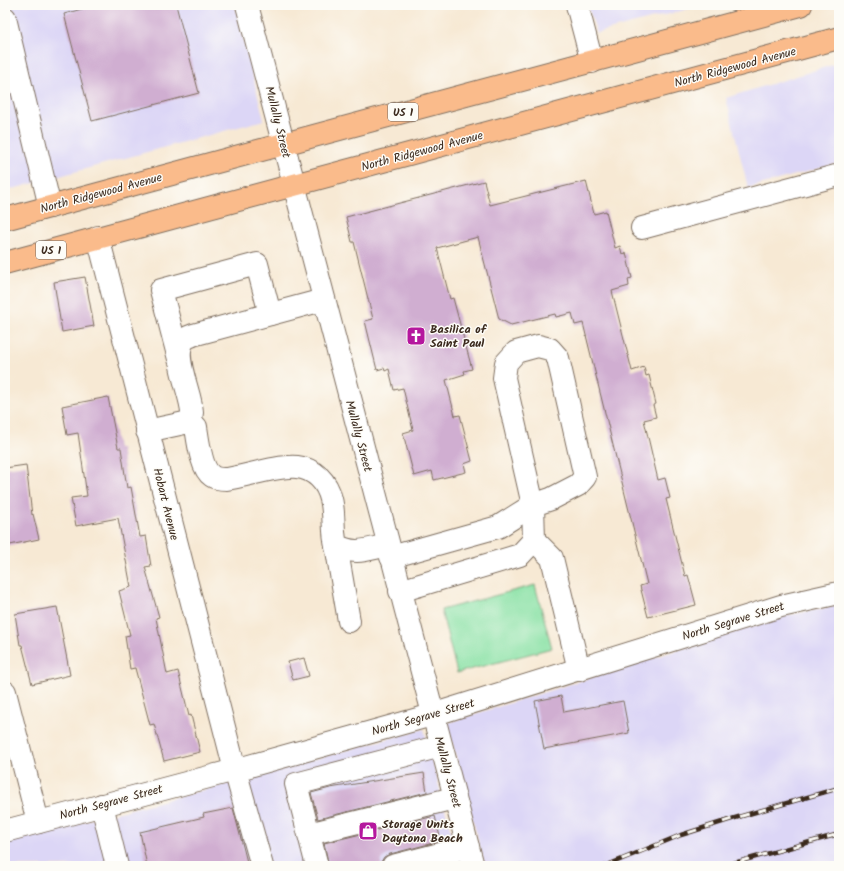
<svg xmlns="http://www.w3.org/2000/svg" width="844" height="871" font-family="Kalam,sans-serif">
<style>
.built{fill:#dcd6f6}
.green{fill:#89e1a5;stroke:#628662}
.building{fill:#d0aed1}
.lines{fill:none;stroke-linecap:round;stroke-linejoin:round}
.minor-casing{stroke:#7d6d5e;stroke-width:24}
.major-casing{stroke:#7d6d5e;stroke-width:24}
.minor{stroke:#fff;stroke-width:22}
.major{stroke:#fabb8b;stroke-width:22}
.rail-casing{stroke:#3b2a1e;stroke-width:4.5}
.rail{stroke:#fdfcf7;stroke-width:3;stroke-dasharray:9;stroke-linecap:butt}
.labels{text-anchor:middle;stroke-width:3;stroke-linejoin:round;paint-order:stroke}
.shield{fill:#fdfcf7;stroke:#75695f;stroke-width:1}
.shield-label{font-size:11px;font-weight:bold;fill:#3b2a1e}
.street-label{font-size:12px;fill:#3b2a1e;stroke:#fdfcf7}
.poi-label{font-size:12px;font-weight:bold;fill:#3b2a1e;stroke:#fdfcf7;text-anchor:start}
</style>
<rect width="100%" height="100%" fill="#fdfcf7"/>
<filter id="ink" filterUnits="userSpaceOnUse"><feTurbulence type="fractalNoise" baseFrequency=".025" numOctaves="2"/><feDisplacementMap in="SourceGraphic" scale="8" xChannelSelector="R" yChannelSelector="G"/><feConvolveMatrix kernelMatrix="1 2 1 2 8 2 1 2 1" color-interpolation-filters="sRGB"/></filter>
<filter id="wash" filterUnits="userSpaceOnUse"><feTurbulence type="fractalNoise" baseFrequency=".012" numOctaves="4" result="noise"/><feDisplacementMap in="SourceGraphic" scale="16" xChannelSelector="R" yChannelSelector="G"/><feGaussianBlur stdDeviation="0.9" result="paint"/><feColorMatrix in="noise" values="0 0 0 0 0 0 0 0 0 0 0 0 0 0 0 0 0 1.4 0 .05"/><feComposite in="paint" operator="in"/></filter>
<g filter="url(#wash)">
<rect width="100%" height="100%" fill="#f7e9d4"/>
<g class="built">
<polygon points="5,5 235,5 264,120 5,191 5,108 10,106 5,80"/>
<polygon points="587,5 703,5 597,33"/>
<polygon points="839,63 839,163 748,188 726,98"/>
<polygon points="839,605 839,866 485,866 447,723 785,616"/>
<polygon points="424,729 460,866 5,866 5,842 238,781 249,779 249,777"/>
</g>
<polygon class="green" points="535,585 552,648 457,673 441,610"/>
<g id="blocks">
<g class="building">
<polygon points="96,5 176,5 199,93 92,121 64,14"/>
<polygon points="484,181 490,205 586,181 594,214 606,211 615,248 620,246 622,254 626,253 632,278 628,279 629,286 612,291 632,371 644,367 646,376 649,375 656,404 653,405 656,417 644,420 658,480 665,478 670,498 666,499 685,576 688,575 696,605 648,617 640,586 647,584 583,323 575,325 572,313 556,317 555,314 511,325 499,319 478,237 437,248 450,299 453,298 472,369 464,371 465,374 446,380 455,416 460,415 472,461 464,464 466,472 434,480 432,471 414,476 403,433 413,430 403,388 394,390 389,369 385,371 384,368 377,370 365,321 373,319 354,242 352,242 346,217"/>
<polygon points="85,277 94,326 62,332 54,282"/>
<polygon points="108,397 118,448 121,448 127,488 131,487 140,537 146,536 151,566 145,567 159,617 156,618 167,674 178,671 189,716 191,715 200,752 164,761 154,724 150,725 135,668 130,669 125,636 130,635 119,591 131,587 118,518 76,526 71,498 87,496 78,433 67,435 62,406"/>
<polygon points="26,465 32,515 33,514 39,539 5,546 5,468"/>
<polygon points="57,607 70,675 32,684 22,645 20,645 15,614"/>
<polygon points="304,658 309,676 293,680 288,662"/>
<polygon points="561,696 564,712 623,701 629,733 544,749 535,701"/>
<polygon points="424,773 427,792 318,819 311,793 330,788"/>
<polygon points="233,808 248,866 147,866 140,832 204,817 203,814"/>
<polygon points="435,816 441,841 390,854 384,857 381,862 381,866 329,866 324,843"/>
</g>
</g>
</g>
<g filter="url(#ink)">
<use href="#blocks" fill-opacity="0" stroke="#7d6d5e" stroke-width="1"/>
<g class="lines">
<defs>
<g id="minor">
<polyline points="247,5 473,866"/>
<polyline points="577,5 592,62"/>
<polyline points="5,18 50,207"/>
<polyline points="642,228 839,175"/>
<polyline points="98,237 235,770 262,866"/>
<polyline points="179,359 161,290 257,264 270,314"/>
<path d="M189 422C190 419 192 416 192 413 192 394 170 354 185 339 187 337 191 336 193 335L323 300"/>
<path d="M147 431 189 422 196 427C198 439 201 469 212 476 216 479 222 479 227 479 246 476 280 465 297 467 315 469 327 482 331 499 335 514 332 529 336 545 355 556 368 549 388 545"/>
<polyline points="534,540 552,558 579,670"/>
<polyline points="336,545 349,621"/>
<polyline points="391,557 498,527 533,505 551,499 578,485 585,477 558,358 550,349 538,346 516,352 506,363 504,378 533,505 534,540 520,555 400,591"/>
<polyline points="5,692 38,822"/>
<polyline points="102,805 117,866"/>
<polyline points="5,831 235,770 432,715 781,606 839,593"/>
<polyline points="309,834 454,798"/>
<polyline points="317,866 296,784 441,746"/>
<polyline points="393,866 468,847"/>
</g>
<g id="major">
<polyline points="5,219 801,5"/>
<polyline points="5,263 839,38"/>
</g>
</defs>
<use href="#minor" class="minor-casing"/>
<use href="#major" class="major-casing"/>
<use href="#minor" class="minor"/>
<use href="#major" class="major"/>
<defs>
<g id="rail">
<polyline points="605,866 681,835 735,818 839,788"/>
<polyline points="723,866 839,834"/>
</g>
</defs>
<use href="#rail" class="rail-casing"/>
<use href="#rail" class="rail"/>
</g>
</g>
<defs>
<symbol id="church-square" viewBox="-11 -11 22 22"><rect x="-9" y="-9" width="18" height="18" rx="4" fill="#b5179e" stroke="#fdfcf7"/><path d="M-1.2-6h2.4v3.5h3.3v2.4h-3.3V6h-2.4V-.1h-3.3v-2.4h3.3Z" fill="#fff"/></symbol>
<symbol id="shop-square" viewBox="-11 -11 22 22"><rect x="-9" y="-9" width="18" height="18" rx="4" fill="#b5179e" stroke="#fdfcf7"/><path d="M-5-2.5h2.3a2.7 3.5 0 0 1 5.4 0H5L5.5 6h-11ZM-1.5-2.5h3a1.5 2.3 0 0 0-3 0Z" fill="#fff"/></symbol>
</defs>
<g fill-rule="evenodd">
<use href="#church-square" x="405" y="325" width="22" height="22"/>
<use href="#shop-square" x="357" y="820" width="22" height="22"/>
</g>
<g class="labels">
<g class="shield">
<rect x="388" y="103" width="30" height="18" rx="3"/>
<rect x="36" y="241" width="30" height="18" rx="3"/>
</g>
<g class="shield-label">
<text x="403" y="116">US 1</text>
<text x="51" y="254">US 1</text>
</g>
<g class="street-label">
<text transform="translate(735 67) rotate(-15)" y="4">North Ridgewood Avenue</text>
<text transform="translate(278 122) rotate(76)" y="4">Mullally Street</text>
<text transform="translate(422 151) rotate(-15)" y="4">North Ridgewood Avenue</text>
<text transform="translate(101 193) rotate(-15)" y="4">North Ridgewood Avenue</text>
<text transform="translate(359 436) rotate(75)" y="4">Mullally Street</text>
<text transform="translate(166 504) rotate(76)" y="4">Hobart Avenue</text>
<text transform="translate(733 621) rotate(-17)" y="4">North Segrave Street</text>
<text transform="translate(423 717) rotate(-16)" y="4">North Segrave Street</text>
<text transform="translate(448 772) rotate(75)" y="4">Mullally Street</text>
<text transform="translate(111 802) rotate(-15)" y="4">North Segrave Street</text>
</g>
<g class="poi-label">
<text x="430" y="333">Basilica of<tspan x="430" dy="14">Saint Paul</tspan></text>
<text x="382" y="828">Storage Units<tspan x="382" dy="14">Daytona Beach</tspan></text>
</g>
</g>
<rect width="844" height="871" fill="none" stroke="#fdfcf7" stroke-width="20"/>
</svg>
